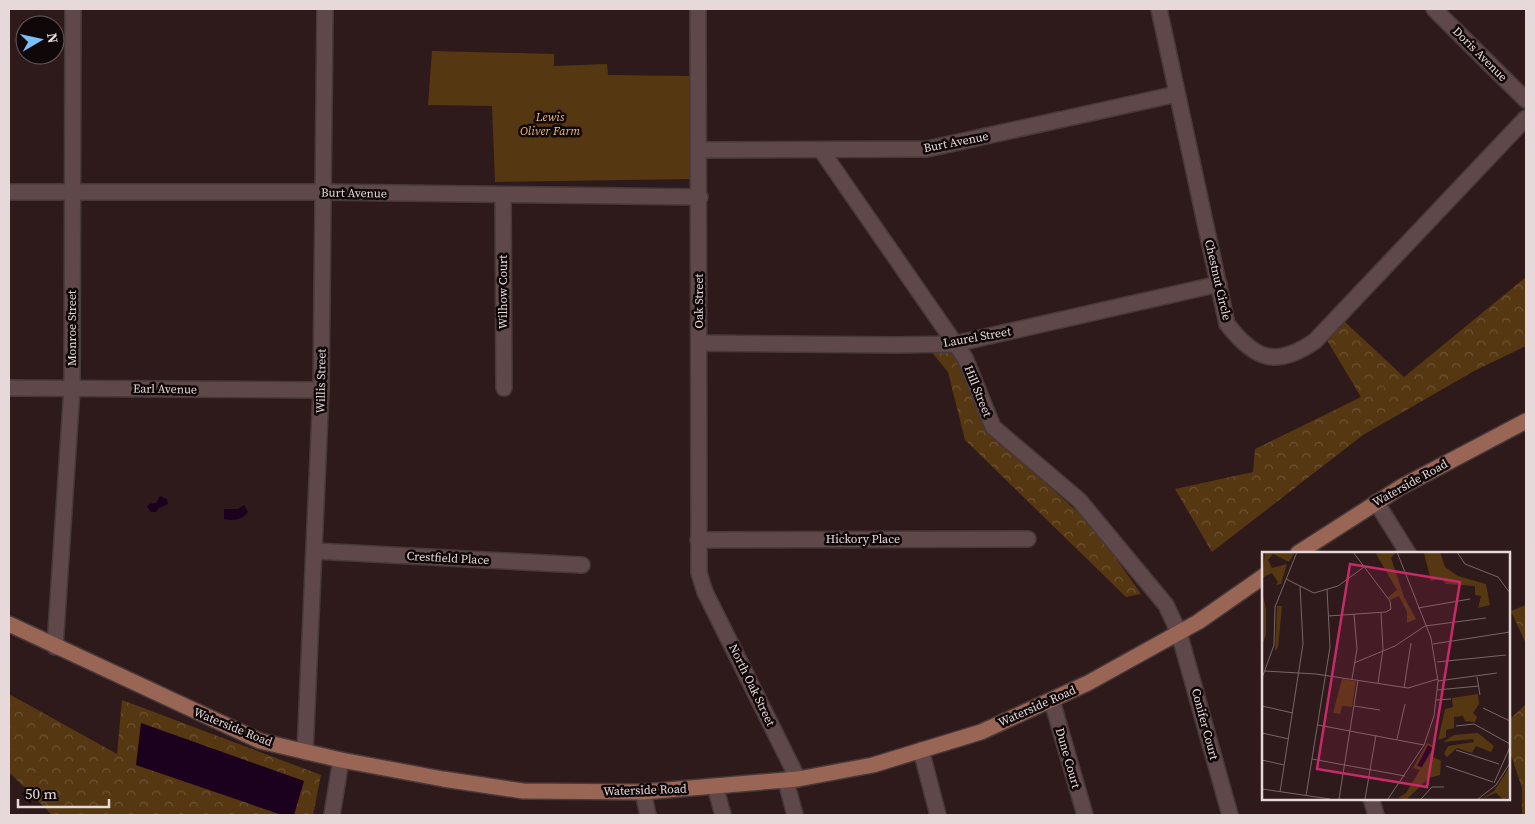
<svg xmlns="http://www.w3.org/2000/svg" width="1535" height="824" font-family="'Source Serif 4',serif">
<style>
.forest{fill:url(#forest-crowns)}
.green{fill:#553712}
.water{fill:#1c011f}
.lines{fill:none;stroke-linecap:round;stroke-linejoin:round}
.minor-casing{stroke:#473839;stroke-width:18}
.major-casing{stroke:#473839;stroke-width:18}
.minor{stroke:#5f4849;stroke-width:15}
.major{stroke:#996555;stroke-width:15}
.labels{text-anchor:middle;stroke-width:5;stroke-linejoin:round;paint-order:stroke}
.street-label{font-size:12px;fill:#e7d9d9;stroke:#100708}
.park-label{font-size:12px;font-style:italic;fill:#f3bb7c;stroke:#100708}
.inset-road{fill:none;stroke:#786667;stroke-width:1}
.view{fill:#c62b68;fill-opacity:0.15;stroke:#c62b68;stroke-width:2.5}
.inset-edge{fill:none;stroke:#e7d9d9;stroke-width:2.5}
</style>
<defs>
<pattern id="forest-crowns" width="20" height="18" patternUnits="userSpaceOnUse" patternTransform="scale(1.25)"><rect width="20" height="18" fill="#553712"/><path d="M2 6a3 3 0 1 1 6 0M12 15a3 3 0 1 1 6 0" fill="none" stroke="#6d5334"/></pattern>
</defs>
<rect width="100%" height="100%" fill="#2e1a1b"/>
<g class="forest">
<polygon points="1526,277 1526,346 1474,371 1363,435 1212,552 1175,489 1253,472 1255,449 1361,397 1325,337 1344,321 1404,377"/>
<polygon points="950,347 964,368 989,431 1094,527 1141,594 1126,597 965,440 948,372 930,350"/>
<polygon points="1526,605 1526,644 1511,611"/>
<polygon points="9,694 117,754 122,700 321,775 313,815 52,815 9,772"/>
<polygon points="1526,704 1526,815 1522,815 1522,788 1509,749 1509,720"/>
</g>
<polygon class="green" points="432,51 554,54 554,66 607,64 608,75 691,76 692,179 495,182 492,106 428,105"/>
<g class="water">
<polygon points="160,496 167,499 168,504 159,508 156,512 151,512 147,507 149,504 156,503"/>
<path d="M244 505 248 512C242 520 233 521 224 519V509H238Z"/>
<polygon points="141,723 304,781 294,815 282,815 136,765"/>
</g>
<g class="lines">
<defs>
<g id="minor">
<polyline points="698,9 699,573 705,592 798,779"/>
<path d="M1159 9 1227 324C1255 360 1276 368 1315 341L1526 118"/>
<polyline points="1434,9 1526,100"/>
<polyline points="699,150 927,149 1177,94"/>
<polyline points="821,150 965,358 993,427 1079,500 1166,605 1179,633 1230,815"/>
<polyline points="9,192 324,192 700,197"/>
<polyline points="503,195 504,388"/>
<polyline points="699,343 896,345 954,344 1219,284"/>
<polyline points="9,388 321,390"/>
<polyline points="1376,502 1408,553"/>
<polyline points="698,540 1028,539"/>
<polyline points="315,551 582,565"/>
<polyline points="55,647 72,388 73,9"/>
<polyline points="1052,701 1085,815"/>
<polyline points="921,750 938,815"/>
<polyline points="305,752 321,390 325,9"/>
<polyline points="786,781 795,815"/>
<polyline points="715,786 723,815"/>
<polyline points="643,792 648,815"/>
<polyline points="1371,798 1376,815"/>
<polyline points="332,815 341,760"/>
</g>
<g id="major">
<polyline points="1298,553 1401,487 1526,421"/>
<polyline points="9,624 260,741 341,760 443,779 523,791 643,792 798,779 873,765 981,732 1088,683 1198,622 1264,576"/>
</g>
</defs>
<use href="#minor" class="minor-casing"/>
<use href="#major" class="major-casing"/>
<use href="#minor" class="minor"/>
<use href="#major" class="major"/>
</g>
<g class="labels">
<g class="street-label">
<text transform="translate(1480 54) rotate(45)" y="4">Doris Avenue</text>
<text transform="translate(956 142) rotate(-11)" y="4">Burt Avenue</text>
<text transform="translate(354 193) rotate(1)" y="4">Burt Avenue</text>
<text transform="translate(1218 280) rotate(77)" y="4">Chestnut Circle</text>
<text transform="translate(503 292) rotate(-90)" y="4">Wilhow Court</text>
<text transform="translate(699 301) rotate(-90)" y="4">Oak Street</text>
<text transform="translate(72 328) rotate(-90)" y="4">Monroe Street</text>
<text transform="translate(977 337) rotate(-10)" y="4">Laurel Street</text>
<text transform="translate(321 381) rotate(-89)" y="4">Willis Street</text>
<text transform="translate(165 389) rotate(1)" y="4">Earl Avenue</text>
<text transform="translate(978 391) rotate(68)" y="4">Hill Street</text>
<text transform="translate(1410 483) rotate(-29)" y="4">Waterside Road</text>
<text x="863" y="543">Hickory Place</text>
<text transform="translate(448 558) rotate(3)" y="4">Crestfield Place</text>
<text transform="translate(752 685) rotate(64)" y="4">North Oak Street</text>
<text transform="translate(1037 706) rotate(-24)" y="4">Waterside Road</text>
<text transform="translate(1205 724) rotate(75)" y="4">Conifer Court</text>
<text transform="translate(233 727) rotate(22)" y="4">Waterside Road</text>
<text transform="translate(1068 758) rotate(74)" y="4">Dune Court</text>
<text transform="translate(645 790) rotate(-2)" y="4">Waterside Road</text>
</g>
<g class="park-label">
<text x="550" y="121">Lewis<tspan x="550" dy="14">Oliver Farm</tspan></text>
</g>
</g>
<g transform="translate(1262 552)">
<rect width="248" height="248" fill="#2e1a1b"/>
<path d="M3 0H33L27 10 11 2 6 8 10 16 25 12 19 32 14 33 16 30 10 21 0 26ZM117 0H134L129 6 142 45 154 67 145 71V60L137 44 128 48 126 45 135 38 114 2ZM152 0H178L183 15 196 24 224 32 228 53 216 56 219 44 213 43V34L184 32 179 26 169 29 162 1ZM0 38 4 57V83L0 93ZM15 54H20L16 96 13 99ZM216 142 217 152 211 161 215 165 213 170 203 169 201 164 192 165V176L184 178V185L176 188 183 157 191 155 190 146ZM216 181 232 194 229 200 214 194 210 201 195 196 185 205 182 202 186 194 212 190 211 187 181 190 192 183ZM165 191 173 194 171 205 179 209 178 223 167 226 145 247 136 246 144 241 158 218 151 216ZM247 216 246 246 241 247 234 241 219 247 232 239Z" fill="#553712"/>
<path d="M80 127 94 129 90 155 80 154 78 162 71 161Z" fill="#553712"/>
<path d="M166 193 171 196 160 215 155 214Z" fill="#1c011f"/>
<path class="inset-road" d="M195 0 203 12 236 25 248 41M24 27 52 41 76 34 102 15M156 56 208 47M66 64 124 60 129 57 128 49 91 0M171 92 248 80M175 110 244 103M92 111 133 94 163 74 224 66M3 119 54 122 146 136 176 127M215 125 218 143M0 126 12 93 13 55 35 0M90 127 95 97 92 62M176 129 235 121M116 131 121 97 119 61M142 136 149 91M175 138 217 134M174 148 189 147M0 154 31 161M92 154 118 158M221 156 248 169M56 173 162 193M194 174 212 172 248 192M0 181 27 187M135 187 143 152M194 198 237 212M50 207 143 224M0 208 22 213M184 214 231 230M232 231 248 195M0 237 68 247M18 240 41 92 38 34M44 244 68 95 65 37M77 247 96 128M103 247 114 183M126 247 162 193 172 164 176 129 169 86 135 0M159 247 170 235H182M216 247 234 233 248 211"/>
<path class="view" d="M88 12 198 30 165 235 55 217Z"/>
<rect width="248" height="248" class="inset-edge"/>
</g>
<rect width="1535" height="824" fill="none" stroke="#e7d9d9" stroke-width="20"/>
<g transform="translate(40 40) rotate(81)"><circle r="24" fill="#100708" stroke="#665b5c"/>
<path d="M0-4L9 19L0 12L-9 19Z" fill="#7bbef9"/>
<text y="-8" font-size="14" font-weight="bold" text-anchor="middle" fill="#e7d9d9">N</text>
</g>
<path d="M18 799v8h91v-8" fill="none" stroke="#e7d9d9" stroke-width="2.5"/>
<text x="25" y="799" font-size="15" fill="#e7d9d9" stroke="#100708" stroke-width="4" paint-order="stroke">50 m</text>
</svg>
